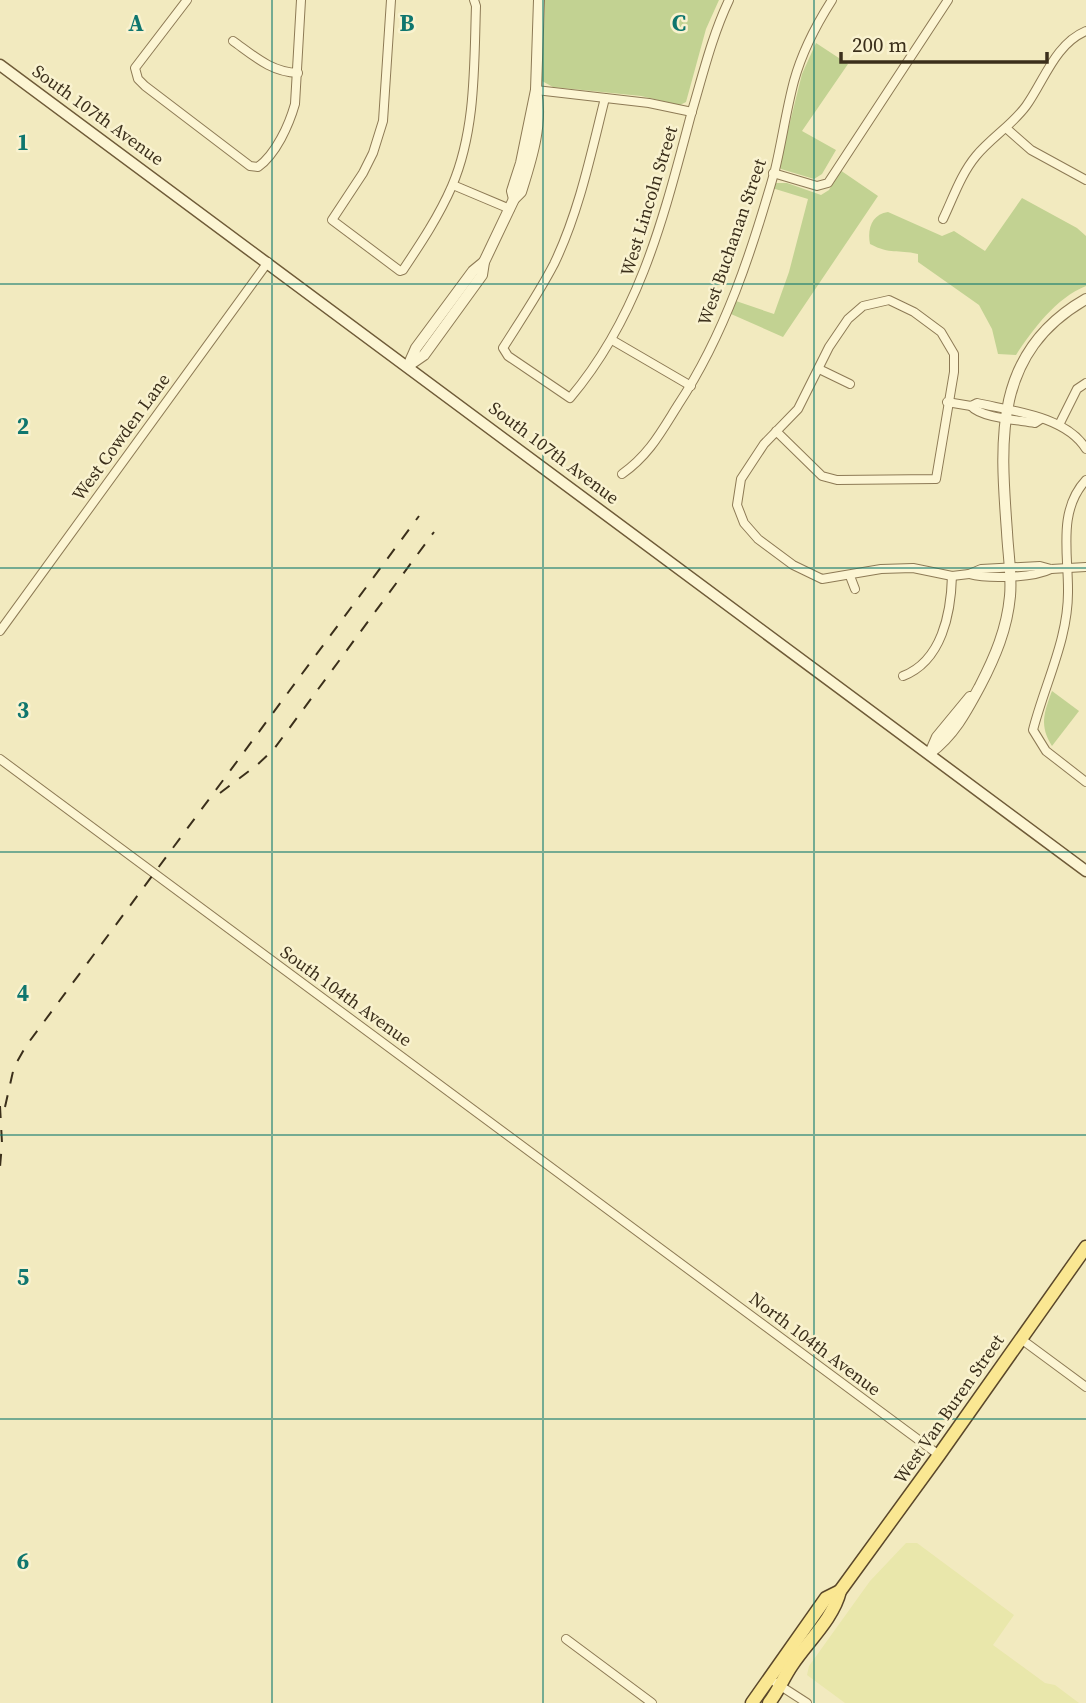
<svg xmlns="http://www.w3.org/2000/svg" width="1086" height="1703" font-family="'Source Serif 4',serif">
<style>
.farmland{fill:#e9e7ab}
.green{fill:#c2d292}
.lines{fill:none;stroke-linecap:round;stroke-linejoin:round}
.minor-casing{stroke:#8d7a55;stroke-width:10}
.tertiary-casing{stroke:#8d7a55;stroke-width:12}
.secondary-casing{stroke:#6f5b38;stroke-width:13}
.primary-casing{stroke:#5a472a;stroke-width:15}
.minor{stroke:#fcf5d3;stroke-width:8}
.tertiary{stroke:#fcf5d3;stroke-width:10}
.secondary{stroke:#fcf5d3;stroke-width:10}
.primary{stroke:#fae792;stroke-width:12}
.rail{stroke:#3b2f1b;stroke-width:2;stroke-dasharray:12 12;stroke-linecap:butt}
.grid{fill:none;stroke:#0f766e;stroke-width:2;stroke-opacity:0.55}
.labels{text-anchor:middle;stroke-width:5;stroke-linejoin:round;paint-order:stroke}
.street-label{font-size:18px;fill:#3b2f1b;stroke:#f9f2cf}
.grid-label{font-size:23px;text-anchor:middle;font-weight:bold;fill:#0f766e;stroke:#f9f2cf;stroke-width:5;stroke-linejoin:round;paint-order:stroke}
</style>
<rect width="100%" height="100%" fill="#f2eabf"/>
<polygon class="farmland" points="906,1543 917,1543 1014,1615 993,1645 1045,1683 1055,1685 1079,1703 845,1703 807,1675 809,1666 870,1581"/>
<g class="green">
<polygon points="545,0 719,0 706,29 686,102 680,105 641,96 553,87 542,81"/>
<polygon points="816,43 848,64 802,131 836,150 822,174 814,179 781,169 779,166 802,74"/>
<polygon points="840,170 878,196 783,337 731,314 736,301 774,314 789,272 808,199 772,188 774,183 787,183 821,195 829,190"/>
<path d="M1022 198 1077 228 1086 236V286C1056 298 1033 329 1016 355L998 354 992 329 979 305 918 262V254C897 249 891 255 870 244 867 229 872 214 888 212L942 236 954 231 985 251Z"/>
<path d="M1052 691 1079 711 1052 746C1039 726 1044 712 1052 691Z"/>
</g>
<g class="lines">
<defs>
<g id="minor">
<path d="M187 0 135 68 138 79 145 86 250 166 258 167C276 154 289 125 295 104L301 0"/>
<path d="M391 0 383 121 373 153 363 173 332 220 400 271 403 270C421 243 439 216 452 186 476 130 474 65 476 6L474 0"/>
<path d="M233 41C254 56 271 72 298 73"/>
<polyline points="536,90 649,103 692,112"/>
<path d="M605 98C591 154 579 212 554 264 539 293 520 321 503 348L508 356 570 398C641 314 664 215 692 111 703 74 712 36 729 0"/>
<polyline points="1006,128 1031,150 1086,180"/>
<polyline points="773,173 817,186 828,183 948,0"/>
<polyline points="453,185 510,209"/>
<path d="M943 219C953 198 961 174 976 156 991 138 1012 125 1026 106 1044 81 1055 44 1086 31"/>
<polyline points="612,340 691,386"/>
<polyline points="819,369 850,384"/>
<path d="M947 402 971 406 977 403C1012 411 1066 416 1086 449"/>
<path d="M971 406C981 418 1019 420 1035 423L1041 419"/>
<polyline points="1059,425 1077,389 1086,383"/>
<polyline points="776,431 822,476 837,480 936,479 954,372 954,354 941,332 914,312 889,300 863,306 848,319 829,347 798,409 764,444 741,479 737,505 744,523 758,539 793,565 822,579 881,569 913,568 952,576 969,574 981,569 1040,566 1051,569 1086,567"/>
<path d="M622 474C649 455 661 432 678 405 725 334 752 251 775 170 782 141 786 111 794 81 802 52 816 25 832 0"/>
<path d="M1086 480C1058 510 1068 552 1068 589 1069 638 1045 683 1033 730L1046 751 1086 782"/>
<path d="M969 574C988 579 1033 578 1051 569"/>
<polyline points="850,576 855,589"/>
<polyline points="0,631 268,262"/>
<path d="M903 676C942 661 951 613 952 576"/>
<polyline points="0,759 939,1455"/>
<polyline points="1021,1339 1086,1387"/>
<polyline points="566,1639 652,1703"/>
<polyline points="776,1683 807,1703"/>
</g>
<g id="tertiary">
<polyline points="514,199 512,191 521,163 536,90 539,0"/>
<path d="M408 366 424 355 482 275 484 262 514 199 521 192C531 160 543 124 536 90"/>
<polyline points="408,366 416,348 473,271 484,262"/>
<path d="M930 753C954 735 966 712 980 686 995 657 1007 629 1010 596 1012 575 1008 553 1007 532 1000 439 993 352 1086 299"/>
<polyline points="930,753 937,737 970,697"/>
</g>
<polyline id="secondary" points="0,65 1086,871"/>
<g id="primary">
<polyline points="752,1703 826,1598 840,1591"/>
<path d="M769 1703C779 1690 783 1678 792 1665 808 1641 833 1619 840 1591L939 1455 1086 1247"/>
</g>
</defs>
<use href="#minor" class="minor-casing"/>
<use href="#tertiary" class="tertiary-casing"/>
<use href="#secondary" class="secondary-casing"/>
<use href="#primary" class="primary-casing"/>
<use href="#minor" class="minor"/>
<use href="#tertiary" class="tertiary"/>
<use href="#secondary" class="secondary"/>
<use href="#primary" class="primary"/>
<g class="rail">
<polyline points="220,793 257,765 274,749 434,532"/>
<polyline points="0,1106 2,1143 0,1167"/>
<polyline points="5,1107 14,1067 26,1046 419,516"/>
</g>
</g>
<path class="grid" d="M272 0V1703M543 0V1703M814 0V1703M0 284H1086M0 568H1086M0 852H1086M0 1135H1086M0 1419H1086"/>
<g class="labels">
<g class="street-label">
<text transform="translate(98 115) rotate(36)" y="6">South 107th Avenue</text>
<text transform="translate(649 201) rotate(-73)" y="6">West Lincoln Street</text>
<text transform="translate(732 242) rotate(-71)" y="6">West Buchanan Street</text>
<text transform="translate(121 437) rotate(-54)" y="6">West Cowden Lane</text>
<text transform="translate(554 453) rotate(37)" y="6">South 107th Avenue</text>
<text transform="translate(346 996) rotate(36)" y="6">South 104th Avenue</text>
<text transform="translate(815 1344) rotate(37)" y="6">North 104th Avenue</text>
<text transform="translate(949 1409) rotate(-55)" y="6">West Van Buren Street</text>
</g>
</g>
<g class="grid-label">
<text x="136" y="31">A</text>
<text x="407" y="31">B</text>
<text x="679" y="31">C</text>
<text x="23" y="150">1</text>
<text x="23" y="434">2</text>
<text x="23" y="718">3</text>
<text x="23" y="1001">4</text>
<text x="23" y="1285">5</text>
<text x="23" y="1569">6</text>
</g>
<path d="M841 52v10h206v-10" fill="none" stroke="#3b2f1b" stroke-width="3.5"/>
<text x="852" y="52" font-size="21" fill="#3b2f1b" stroke="#f9f2cf" stroke-width="5" paint-order="stroke">200 m</text>
</svg>
